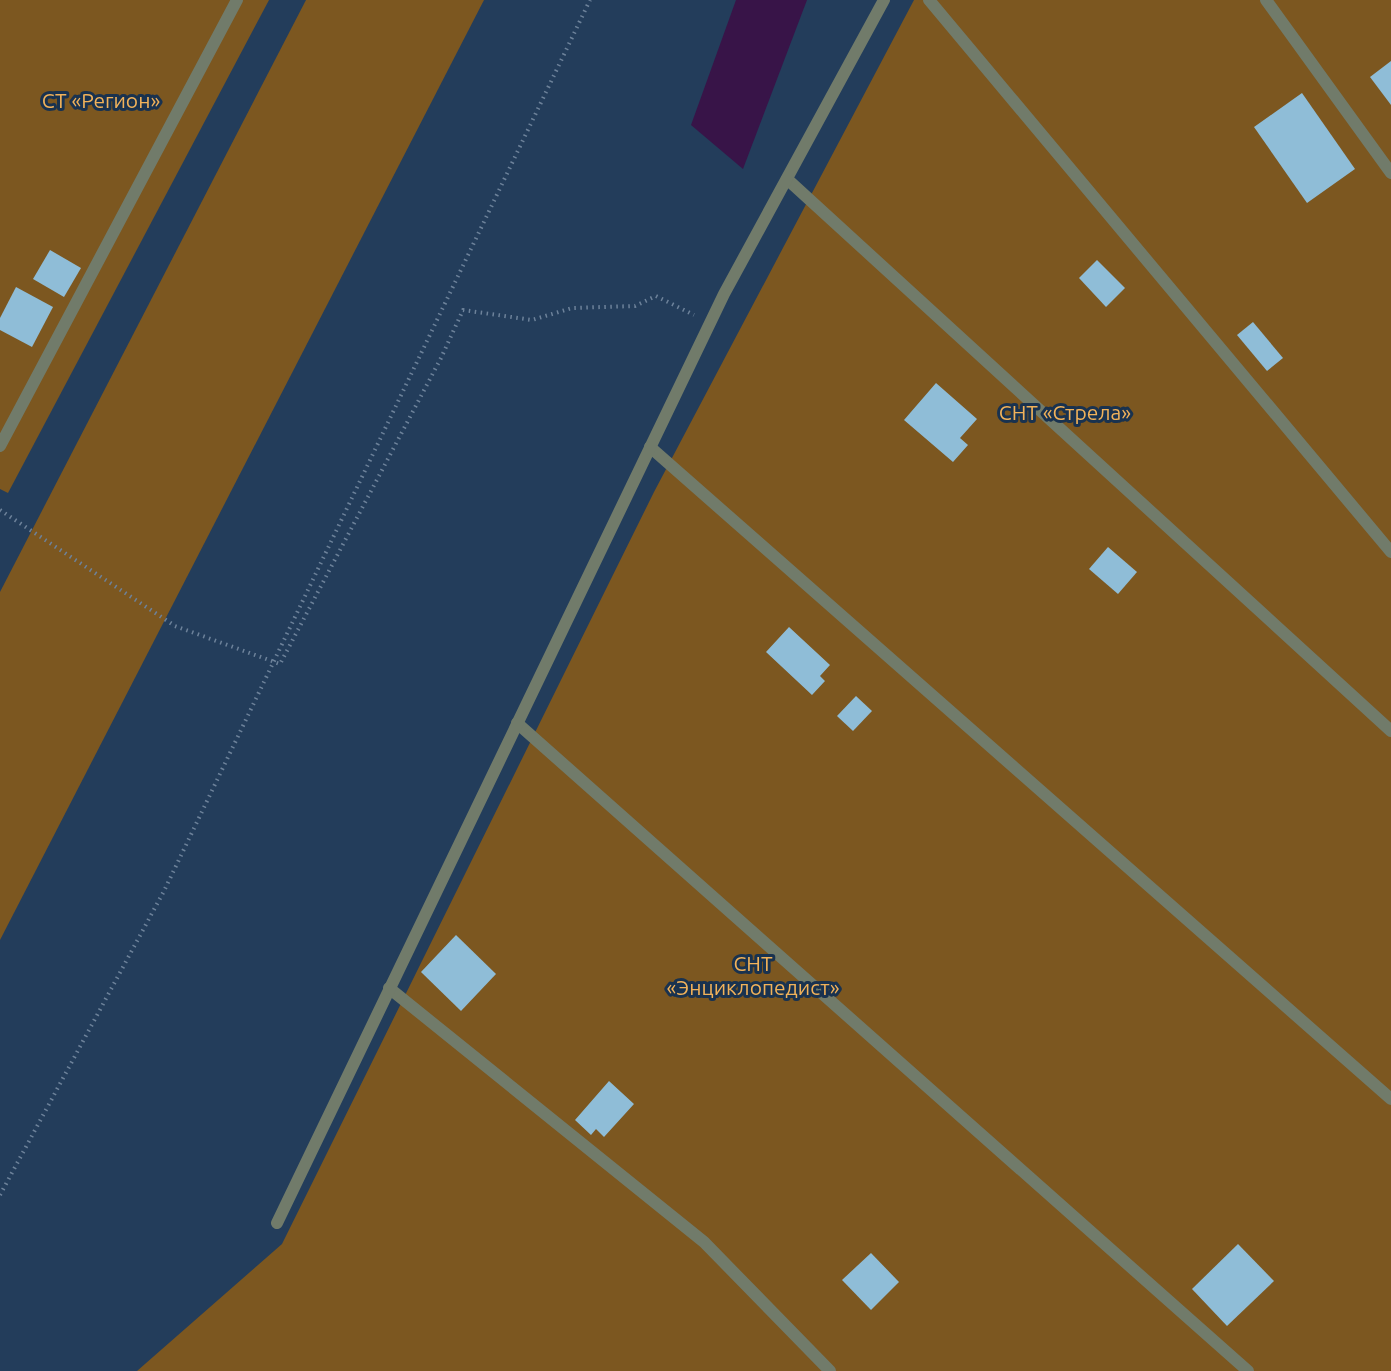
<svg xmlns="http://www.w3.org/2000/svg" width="1391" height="1371" font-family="Ubuntu,sans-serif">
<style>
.green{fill:#7c5720}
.water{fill:#381448}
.building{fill:#8fbdd7}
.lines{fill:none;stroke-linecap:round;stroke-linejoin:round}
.path{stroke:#6d829a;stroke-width:4;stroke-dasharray:1.5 4.5;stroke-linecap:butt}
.service{stroke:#717b6a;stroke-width:12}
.labels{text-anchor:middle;stroke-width:6;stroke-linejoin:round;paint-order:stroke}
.park-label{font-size:21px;fill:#f1b25a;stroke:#19324f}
</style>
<rect width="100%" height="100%" fill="#233d5b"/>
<g class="green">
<polygon points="0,0 269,0 8,493 0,489"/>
<polygon points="306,0 484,0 0,940 0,592"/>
<polygon points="914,0 1391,0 1391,1371 137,1371 282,1244 654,492"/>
</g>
<polygon class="water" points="736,0 807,0 743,169 691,125"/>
<g class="building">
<polygon points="1391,61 1391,105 1370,77"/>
<polygon points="1302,93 1355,169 1307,203 1254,127"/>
<polygon points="50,250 81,268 64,297 33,279"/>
<polygon points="1097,260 1125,288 1106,307 1079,278"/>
<polygon points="16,287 53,307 32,347 0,330 0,318"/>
<polygon points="1253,322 1283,358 1267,371 1237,335"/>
<polygon points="936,383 977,419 960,438 968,445 953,462 904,420"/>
<polygon points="1108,547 1137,572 1118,594 1089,569"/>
<polygon points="789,627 830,665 820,676 825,681 812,695 766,652"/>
<polygon points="856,696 872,711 853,731 837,716"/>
<polygon points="456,935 496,974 461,1011 421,972"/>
<polygon points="609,1081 634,1104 604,1137 596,1129 591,1135 575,1120"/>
<polygon points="1238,1244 1274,1281 1227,1326 1192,1289"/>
<polygon points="871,1253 899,1282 871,1310 842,1280"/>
</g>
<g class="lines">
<g class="path">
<polyline points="0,510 175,626 280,664 441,358 463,310 532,320 572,308 635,306 656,296 694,315"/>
<polyline points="0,1195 164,891 590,0"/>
</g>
<g class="service">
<polyline points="929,0 1391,552"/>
<polyline points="1266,0 1391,173"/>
<polyline points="787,179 1391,731"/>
<polyline points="0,446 237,0"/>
<polyline points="650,447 1391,1099"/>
<polyline points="517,723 1248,1371"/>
<polyline points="389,988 704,1242 830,1371"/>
<polyline points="277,1223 724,294 884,0"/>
</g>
</g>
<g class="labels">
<g class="park-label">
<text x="101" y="108">СТ «Регион»</text>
<text x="1065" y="420">СНТ «Стрела»</text>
<text x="753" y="971">СНТ<tspan x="753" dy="24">«Энциклопедист»</tspan></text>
</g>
</g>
</svg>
